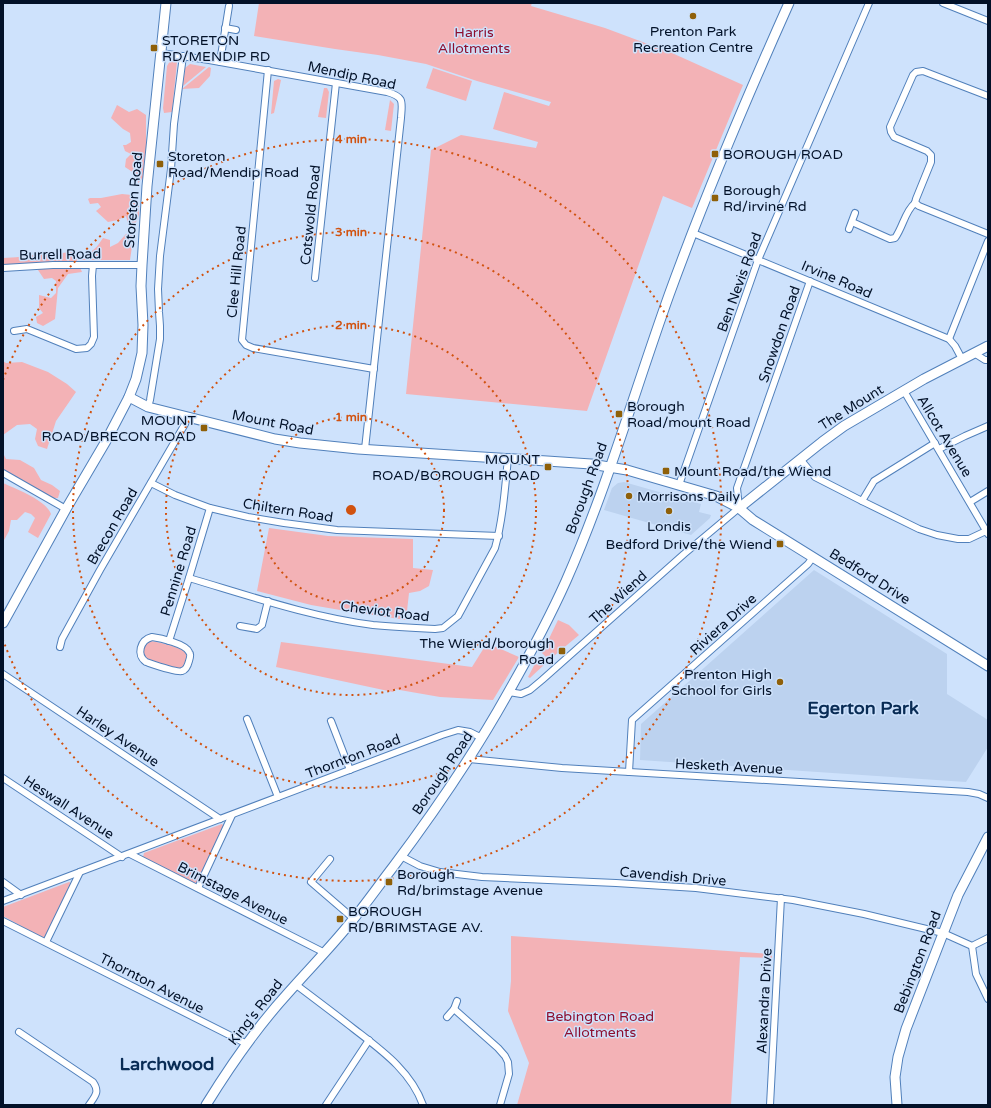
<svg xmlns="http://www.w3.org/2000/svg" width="991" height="1108" font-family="'Varela Round',sans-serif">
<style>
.built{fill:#bcd2ef}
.green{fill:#f3b2b6}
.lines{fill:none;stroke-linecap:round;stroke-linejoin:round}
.street-casing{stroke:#5180bb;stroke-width:8}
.secondary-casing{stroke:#5180bb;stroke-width:11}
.street{stroke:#fff;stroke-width:6}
.secondary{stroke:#fff;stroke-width:9}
.ring{fill:none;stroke:#d1520f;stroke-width:2;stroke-dasharray:2 4}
.poi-dot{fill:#8f6009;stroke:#cee2fc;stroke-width:1.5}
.labels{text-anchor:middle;stroke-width:3;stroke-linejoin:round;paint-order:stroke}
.poi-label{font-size:14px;fill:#021128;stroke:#cee2fc;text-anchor:start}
.park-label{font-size:14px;fill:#8d0f2f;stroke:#cee2fc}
.street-label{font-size:14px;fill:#021128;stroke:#cee2fc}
.district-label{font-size:18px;font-weight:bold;fill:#092c55;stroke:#cee2fc}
.centre{fill:#d1520f;stroke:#cee2fc;stroke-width:2}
.ring-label{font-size:12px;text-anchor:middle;font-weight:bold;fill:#d1520f;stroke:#cee2fc;stroke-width:3;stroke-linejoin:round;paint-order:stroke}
</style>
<rect width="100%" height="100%" fill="#cee2fc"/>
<g class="built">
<polygon points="624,482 701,504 699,512 711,515 710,518 691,535 604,510 612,488 618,483"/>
<polygon points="814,570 947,654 947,694 988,720 988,747 966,782 640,760 641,724"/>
</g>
<g class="green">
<polygon points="259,3 532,3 531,6 605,28 672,53 743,85 692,208 663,196 587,411 406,394 431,150 461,135 536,148 538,142 493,129 504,92 549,106 551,102 477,81 426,64 378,55 335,49 254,36"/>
<polygon points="170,61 177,62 172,112 164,113 163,108 167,66"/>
<polygon points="190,64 206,67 183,86 185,68"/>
<polygon points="209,67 211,68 210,76 199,88 182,89"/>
<polygon points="433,68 472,81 466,101 426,88"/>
<polygon points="278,79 281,80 274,113 271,114 274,81"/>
<polygon points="324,88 327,88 329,92 326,118 318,117"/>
<polygon points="390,100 394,104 391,131 385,130"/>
<polygon points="117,105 129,112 137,109 146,115 146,148 143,178 138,183 137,175 125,167 126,159 131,154 125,151 123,145 126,145 131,142 130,133 123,129 111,118"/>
<path d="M122 194 132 195C135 201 140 208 139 215 138 219 135 223 134 227H129L126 216 118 220 108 222 96 211 101 207 98 203 90 204 88 199 90 198H101Z"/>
<path d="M134 233 130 260H82L80 258C92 252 96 249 103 238L110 240V247L118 243 126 234Z"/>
<path d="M43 252 62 253 71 252 76 254V258L82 272 68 274 58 288 55 319 43 326 37 323 36 317 43 313 39 308V295L51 298 56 293V281L52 278 44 279 34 264 3 266V258C17 257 30 257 43 252Z"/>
<polygon points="3,361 6,363 22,362 48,372 67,384 76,392 56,421 47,449 38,446 35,439 37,429 30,424 17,425 3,435"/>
<polygon points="3,453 6,459 20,460 34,468 41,480 52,485 60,491 58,498 53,498 46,495 3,470"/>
<path d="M3 483C16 489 46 500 51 514L38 538 28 532 35 518 31 514 25 512 17 520H11L9 531 3 542Z"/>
<polygon points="269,528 328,536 413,539 413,568 433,570 429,586 420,591 409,593 406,620 346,611 311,605 257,591"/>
<polygon points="558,620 569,625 579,635 549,660 542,653"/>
<path d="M148 641C155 641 179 647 184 651 187 653 187 657 186 660 186 665 184 668 179 669L147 660 143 656C143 651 144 645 148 641Z"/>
<polygon points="281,642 472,667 487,643 519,657 493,700 440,697 394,689 393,692 276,667"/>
<polygon points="539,656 546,663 530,678 528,677"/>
<polygon points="222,824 224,826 196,884 146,859 143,857 144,853"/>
<polygon points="69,882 71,883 44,939 3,916 3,907"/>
<polygon points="511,936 772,954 772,958 740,957 731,1105 517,1105 529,1063 508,1011 511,981"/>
</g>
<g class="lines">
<defs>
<g id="street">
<polyline points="943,3 988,21"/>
<polyline points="225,28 236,30"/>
<path d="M161 53 209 60 387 92C405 97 402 102 401 118L365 449"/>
<polyline points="220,62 229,6"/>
<polyline points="268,70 242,340 246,345 253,348 374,369"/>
<polyline points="915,203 916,199 931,162 931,155 927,151 894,137 891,132 890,127 913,75 916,72 923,71 988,96"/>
<polyline points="915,203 919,206 988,234"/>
<path d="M852 222 890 239 895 238C903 227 905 211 915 203"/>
<polyline points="849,229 855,213"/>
<polyline points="693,233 949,339 955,346 962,359"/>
<polyline points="3,268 53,265 142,265"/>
<polyline points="315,278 336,83"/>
<polyline points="14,331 27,329 76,349 87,348 91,344 94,337 92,276 93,265"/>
<polyline points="949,339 988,241"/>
<polyline points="974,353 985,360 988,360"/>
<polyline points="904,391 988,534"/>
<polyline points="148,407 150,400 160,339 160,326 159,312 158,289 160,256 171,169 174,124 183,56"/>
<polyline points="939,449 965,436 988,426"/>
<polyline points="800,459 815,477 862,501 919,529 937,535 958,539 969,539 986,531"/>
<polyline points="3,473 66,509"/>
<polyline points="151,483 175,495 210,508 248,517 284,523 337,530 499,536"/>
<polyline points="679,485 758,260 869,3"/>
<polyline points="862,501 874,481 935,443"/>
<polyline points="970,502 988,491"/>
<path d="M189 578C250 596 311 617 373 625 394 627 414 628 435 629L443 628 458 616 495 548C503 519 505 488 508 458"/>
<polyline points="240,626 257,629 262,625 268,601"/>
<path d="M152 637C160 638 186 644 189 652 191 654 190 658 189 661 188 665 186 670 182 671 177 673 152 664 146 662 136 655 140 640 152 637Z"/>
<polyline points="169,641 189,578 210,508"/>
<polyline points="60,647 62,639 100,570 185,424 187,418"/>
<polyline points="3,674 220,819"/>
<polyline points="509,692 521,694 530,690 542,680 684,554 739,508 737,488 810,281"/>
<polyline points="247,719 278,797"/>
<polyline points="331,721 350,770"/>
<polyline points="469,759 562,768 968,792 979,794 988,798"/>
<polyline points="629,772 632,720 808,564 813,557"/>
<polyline points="3,778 122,857"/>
<polyline points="130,854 325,953"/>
<polyline points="401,856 420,866 440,872 482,877 616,883 696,888 793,900 864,914 918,927 943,933 972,946 988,938"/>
<polyline points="330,859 311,882 354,919"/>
<polyline points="3,882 21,895"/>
<polyline points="198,888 232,815"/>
<polyline points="3,901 442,735 458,730 470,732 482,738"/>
<polyline points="3,921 247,1044"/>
<polyline points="46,942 80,872"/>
<polyline points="972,946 976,974 988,999"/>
<path d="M295 984C315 999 335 1014 354 1029 381 1050 411 1071 423 1105"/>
<polyline points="454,1009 498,1048 505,1056 508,1062 509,1074 500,1105"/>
<polyline points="447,1017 454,1009 457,1001"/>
<path d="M19 1032 93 1082C100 1092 95 1096 89 1105"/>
<polyline points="326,1105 369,1040"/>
<polyline points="770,1105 781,898"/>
</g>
<g id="secondary">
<polyline points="129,397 148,407 275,439 300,443 358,449 547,461 591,464 627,470 716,496 739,508 753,520 988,666"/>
<polyline points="739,508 822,442 844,426 924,379 988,346"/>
<polyline points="3,623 66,509 106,441 129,397 136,379 142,353 143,325 141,286 142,265 147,186 166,3"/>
<path d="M206 1105C230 1066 257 1027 288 993 309 969 331 947 351 922 366 904 379 885 393 867 435 811 474 754 508 693 529 656 549 619 566 581 607 488 635 390 669 295 705 196 746 99 789 3"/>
<polyline points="897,1105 895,1077 898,1057 906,1029 958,895 988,837"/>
</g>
</defs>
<use href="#street" class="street-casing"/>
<use href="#secondary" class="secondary-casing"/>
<use href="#street" class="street"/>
<use href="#secondary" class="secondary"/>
</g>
<g class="ring">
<circle cx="351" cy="510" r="93"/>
<circle cx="351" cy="510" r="185"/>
<circle cx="351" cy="510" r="278"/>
<path d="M3 380A371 371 0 1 1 3 640"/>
</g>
<g class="poi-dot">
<circle cx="693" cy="16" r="4"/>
<rect x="150" y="44" width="8" height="8" rx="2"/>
<rect x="711" y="150" width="8" height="8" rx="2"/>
<rect x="156" y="160" width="8" height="8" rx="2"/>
<rect x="711" y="194" width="8" height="8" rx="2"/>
<rect x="615" y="410" width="8" height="8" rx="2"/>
<rect x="200" y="424" width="8" height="8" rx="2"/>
<rect x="544" y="463" width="8" height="8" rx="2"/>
<rect x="662" y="467" width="8" height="8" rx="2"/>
<circle cx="629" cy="496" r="4"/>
<circle cx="669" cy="511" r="4"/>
<rect x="776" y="540" width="8" height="8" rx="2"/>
<rect x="558" y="647" width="8" height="8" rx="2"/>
<circle cx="780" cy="682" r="4"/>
<rect x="385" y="878" width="8" height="8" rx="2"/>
<rect x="336" y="915" width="8" height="8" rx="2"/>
</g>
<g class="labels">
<g class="poi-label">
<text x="693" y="36" text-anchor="middle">Prenton Park<tspan x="693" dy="16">Recreation Centre</tspan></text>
<text x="162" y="45">STORETON<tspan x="162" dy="16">RD/MENDIP RD</tspan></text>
<text x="723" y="159">BOROUGH ROAD</text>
<text x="168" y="161">Storeton<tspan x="168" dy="16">Road/Mendip Road</tspan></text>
<text x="723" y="195">Borough<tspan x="723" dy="16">Rd/irvine Rd</tspan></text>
<text x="627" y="411">Borough<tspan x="627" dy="16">Road/mount Road</tspan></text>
<text x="196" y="425" text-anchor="end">MOUNT<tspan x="196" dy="16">ROAD/BRECON ROAD</tspan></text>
<text x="540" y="464" text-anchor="end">MOUNT<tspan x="540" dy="16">ROAD/BOROUGH ROAD</tspan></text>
<text x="674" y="476">Mount Road/the Wiend</text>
<text x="637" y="501">Morrisons Daily</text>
<text x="669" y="531" text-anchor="middle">Londis</text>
<text x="772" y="549" text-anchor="end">Bedford Drive/the Wiend</text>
<text x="554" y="648" text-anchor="end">The Wiend/borough<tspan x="554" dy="16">Road</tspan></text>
<text x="772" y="679" text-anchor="end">Prenton High<tspan x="772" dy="16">School for Girls</tspan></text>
<text x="397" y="879">Borough<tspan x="397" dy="16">Rd/brimstage Avenue</tspan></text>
<text x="348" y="916">BOROUGH<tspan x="348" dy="16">RD/BRIMSTAGE AV.</tspan></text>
</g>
<g class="park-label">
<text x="474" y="37">Harris<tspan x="474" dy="16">Allotments</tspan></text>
<text x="600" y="1021">Bebington Road<tspan x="600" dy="16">Allotments</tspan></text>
</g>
<g class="street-label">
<text transform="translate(352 75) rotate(12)" y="5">Mendip Road</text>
<text transform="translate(133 200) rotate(-85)" y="5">Storeton Road</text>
<text transform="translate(310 215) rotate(-84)" y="5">Cotswold Road</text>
<text transform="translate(60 254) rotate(-1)" y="5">Burrell Road</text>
<text transform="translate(236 272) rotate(-84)" y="5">Clee Hill Road</text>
<text transform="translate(837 279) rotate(23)" y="5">Irvine Road</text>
<text transform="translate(739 282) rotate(-70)" y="5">Ben Nevis Road</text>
<text transform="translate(779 334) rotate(-71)" y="5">Snowdon Road</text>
<text transform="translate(851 407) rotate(-32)" y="5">The Mount</text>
<text transform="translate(273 422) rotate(11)" y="5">Mount Road</text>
<text transform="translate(945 436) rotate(59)" y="5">Allcot Avenue</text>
<text transform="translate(586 488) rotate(-70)" y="5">Borough Road</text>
<text transform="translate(288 510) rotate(9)" y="5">Chiltern Road</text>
<text transform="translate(112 526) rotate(-60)" y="5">Brecon Road</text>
<text transform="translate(178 571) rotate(-73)" y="5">Pennine Road</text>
<text transform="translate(870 576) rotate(32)" y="5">Bedford Drive</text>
<text transform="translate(618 597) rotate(-42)" y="5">The Wiend</text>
<text transform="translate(385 611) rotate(7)" y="5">Cheviot Road</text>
<text transform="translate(723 624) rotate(-42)" y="5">Riviera Drive</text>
<text transform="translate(118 736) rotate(34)" y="5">Harley Avenue</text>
<text transform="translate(353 756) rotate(-21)" y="5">Thornton Road</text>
<text transform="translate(729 766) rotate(3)" y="5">Hesketh Avenue</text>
<text transform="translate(442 773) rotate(-56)" y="5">Borough Road</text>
<text transform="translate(69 807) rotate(33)" y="5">Heswall Avenue</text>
<text transform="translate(673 876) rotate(5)" y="5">Cavendish Drive</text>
<text transform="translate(233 893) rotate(27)" y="5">Brimstage Avenue</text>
<text transform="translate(917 962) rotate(-69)" y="5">Bebington Road</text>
<text transform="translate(152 983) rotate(27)" y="5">Thornton Avenue</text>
<text transform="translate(764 1001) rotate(-87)" y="5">Alexandra Drive</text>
<text transform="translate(255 1012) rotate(-52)" y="5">King's Road</text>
</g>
<g class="district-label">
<text x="863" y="714">Egerton Park</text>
<text x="167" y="1070">Larchwood</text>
</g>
</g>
<circle cx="351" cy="510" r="6" class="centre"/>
<g class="ring-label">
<text x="351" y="143">4 min</text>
<text x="351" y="236">3 min</text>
<text x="351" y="329">2 min</text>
<text x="351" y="421">1 min</text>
</g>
<rect width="991" height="1108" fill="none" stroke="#021128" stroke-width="8"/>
</svg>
